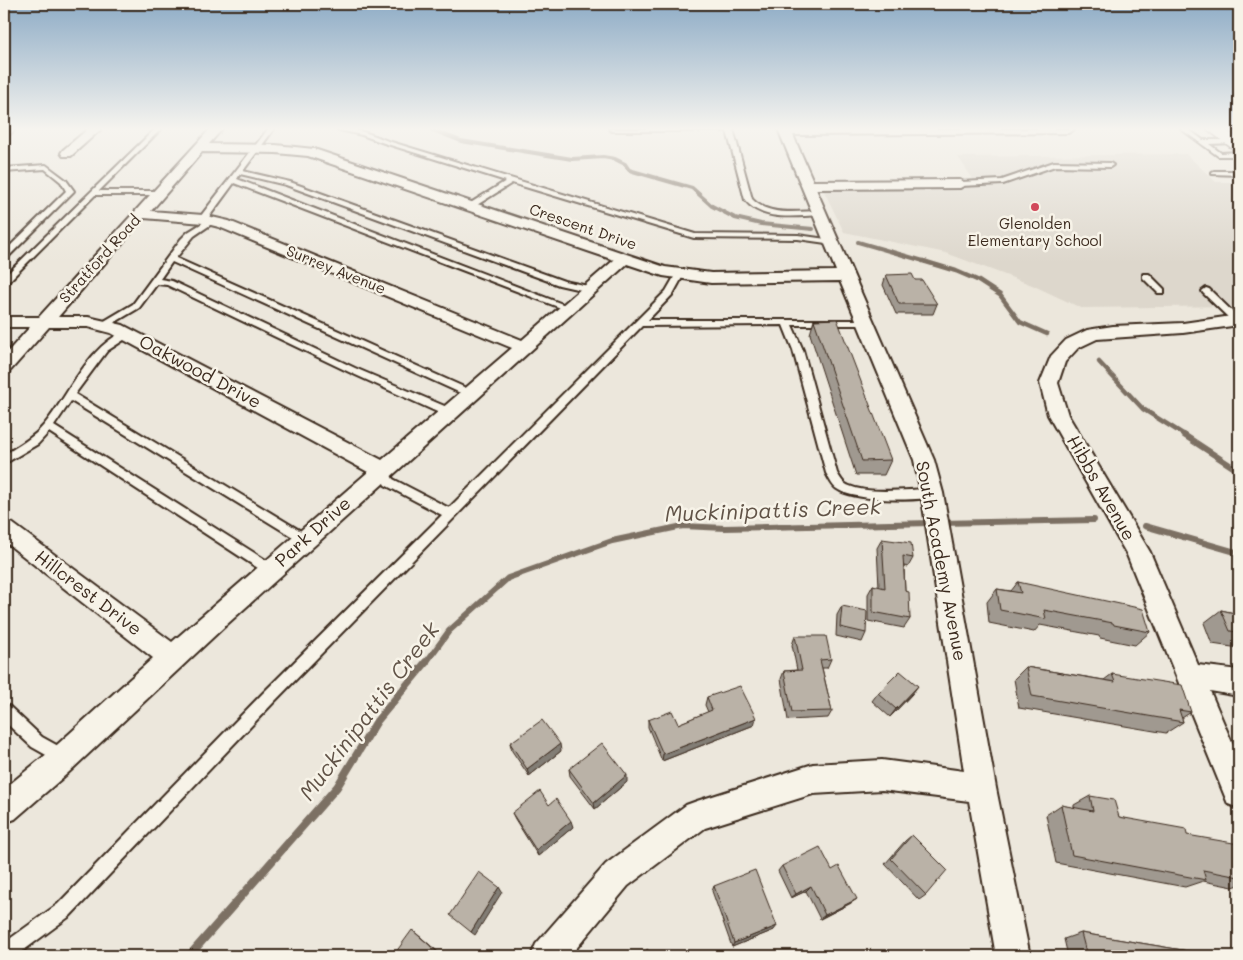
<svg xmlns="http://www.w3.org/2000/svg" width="1243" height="960" font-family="Mali,sans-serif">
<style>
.built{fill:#ddd7cc}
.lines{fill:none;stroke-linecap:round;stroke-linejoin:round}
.stream-far3{stroke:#7c7064;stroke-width:4}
.stream-far2{stroke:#7c7064;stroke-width:4.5}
.stream-far1{stroke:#7c7064;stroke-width:6}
.stream{stroke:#7c7064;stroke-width:8}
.service-casing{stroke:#3b2a1e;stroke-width:4}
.minor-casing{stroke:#3b2a1e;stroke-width:4}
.primary-casing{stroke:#3b2a1e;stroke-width:3}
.service{fill:#f7f3e8;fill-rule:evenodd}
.minor{fill:#f7f3e8;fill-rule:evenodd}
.primary{fill:#f7f3e8;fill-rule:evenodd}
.wall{fill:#a09990;stroke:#3b2a1e}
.shaded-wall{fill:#827d75;stroke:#3b2a1e}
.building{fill:#bab2a7;stroke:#3b2a1e}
.poi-dot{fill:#d1495b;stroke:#f7f3e8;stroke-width:2}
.labels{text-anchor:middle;stroke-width:5;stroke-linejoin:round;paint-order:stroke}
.far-poi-label{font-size:15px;fill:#3b2a1e;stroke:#f7f3e8}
.far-street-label{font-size:15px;fill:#3b2a1e;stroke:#f7f3e8}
.street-label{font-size:18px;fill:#3b2a1e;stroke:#f7f3e8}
.near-water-label{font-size:22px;font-style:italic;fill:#615347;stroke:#f7f3e8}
</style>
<rect width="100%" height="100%" fill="#ece7dc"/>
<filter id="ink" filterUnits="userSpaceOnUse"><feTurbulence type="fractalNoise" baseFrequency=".02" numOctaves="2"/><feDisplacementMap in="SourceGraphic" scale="10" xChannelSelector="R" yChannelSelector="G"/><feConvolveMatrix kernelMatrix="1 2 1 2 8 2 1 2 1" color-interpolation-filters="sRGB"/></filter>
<g filter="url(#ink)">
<polygon class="built" points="1186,154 1216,182 1239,182 1239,306 1081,308 1032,285 946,253 844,232 819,181 973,179 958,157"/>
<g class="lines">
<g class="stream-far3">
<polyline points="430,129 461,141 572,159 603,157 615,159 625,164 629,170 692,188 712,206 735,218 761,224 813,229"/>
<polyline points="858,242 927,262"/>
</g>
<g class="stream-far2">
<polyline points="923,261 956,271 977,280 1000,295 1020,322 1047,334"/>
<polyline points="1099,362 1143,409 1186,436"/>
</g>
<g class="stream-far1">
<polyline points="1184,435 1239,471"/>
<polyline points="941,523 1094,520"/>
<polyline points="1145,526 1239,553"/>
<polyline points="425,664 449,631 508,578 612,541 683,526 725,528 931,523"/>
</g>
<polyline class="stream" points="189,956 337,787 377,721 426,662"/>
<defs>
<g id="service">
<polygon points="9,129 15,129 4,140 4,134"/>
<polygon points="155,129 161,129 99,191 160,191 164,193 163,195 95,195 7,283 4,283 4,277"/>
<polygon points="268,129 274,129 243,171 290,182 564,281 593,287 594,289 590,292 559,285 286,185 240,174 237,179 573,308 569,311 566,310 234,183 206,221 200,221 200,217"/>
<path d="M335 129C354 127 371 134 388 141L695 234 798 235 833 240 837 242 833 244 798 239 694 238 512 183 472 208 468 206 469 204 506 181 384 143 362 135Z"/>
<path d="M609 129H733L752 199C769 217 798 211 820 211L824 213 820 215C795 216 763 222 745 200L727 131H612Z"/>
<polygon points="1181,129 1188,129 1203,140 1234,140 1235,141 1232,143 1209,144 1221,153 1239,152 1239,156 1218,156"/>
<polygon points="1054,162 1110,163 1113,165 1110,167 1055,166 1003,184 960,186 956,184 960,182 1002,180"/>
<polygon points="46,165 66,180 74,191 7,258 4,258 4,252 66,191 61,182 45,169 4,172 4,168"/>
<polygon points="1214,171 1239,171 1239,175 1212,174 1212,172"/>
<polygon points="209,219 216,221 194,236 176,258 475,392 476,394 475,396 467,396 172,262 160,279 172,281 355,368 454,410 455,413 454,416 446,416 349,372 167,285 157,284 139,308 107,327 101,327 101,323 133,304 181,239 188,232"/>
<path d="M677 272H683L684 274 673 294 648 320H868V324L865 325H792L803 350 837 473C839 476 841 480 844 483 862 496 910 489 932 489L936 490 938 493 936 496C917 502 853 501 837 489 832 486 829 478 826 473L793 350 783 325 642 326 273 703 70 916 16 956H4V943L58 904 263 693 442 515 385 485 377 470 379 467H387L393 479 449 508 666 291Z"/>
<polygon points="1143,274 1149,274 1164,289 1164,293 1158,293 1143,278"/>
<polygon points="1206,288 1209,289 1239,318 1239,322 1233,322 1203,293 1202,291"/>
<path d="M127 331 130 332V336L107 351 75 394 309 536 311 539 309 542 305 544 301 542 71 401 54 426 275 566 277 570 275 574 271 575 267 574 49 432 38 444 4 464V455C18 446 33 438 44 425 68 397 89 343 127 331Z"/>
<polygon points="4,704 9,706 42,737 69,752 72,757 69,762 64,765 32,747 4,721"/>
</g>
<g id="minor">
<polygon points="88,129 101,129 71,156 63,156 61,153 63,150"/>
<path d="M210 129H222L209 144 276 145 314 149 665 267 711 273 836 271 778 129H1074L1072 131 1068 133 793 135 813 181 960 180 967 184 960 188 816 189 934 460 943 493 996 788 1030 956H996L969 801 882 790 813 794 705 828 628 886 570 956H531L536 944 606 864 686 805 697 801 813 764 882 760 964 771 921 493 914 460 840 281 711 283 663 276 627 264 224 627 68 773 15 819 4 823V789L48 753 153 658 4 541V520L12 523 172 642 368 472 111 333 88 327H49L10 371 4 373V356L30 327H4V317H39ZM202 152 276 153 308 156 614 260 522 340 229 221 203 215 151 211ZM144 218 203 223 219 227 512 348 382 460 123 325 88 317H58Z"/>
<polygon points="1239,315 1239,325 1183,333 1097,339 1078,348 1065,362 1058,383 1068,415 1150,552 1198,665 1239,670 1239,696 1210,691 1239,759 1239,808 1228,804 1127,555 1048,415 1040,383 1051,356 1066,340 1087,330 1113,326 1183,323"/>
</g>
<polygon id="primary" points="1207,129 1224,129 1239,139 1239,151 1233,149"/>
</defs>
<use href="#service" class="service-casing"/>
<use href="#minor" class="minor-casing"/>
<use href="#primary" class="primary-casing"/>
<use href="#service" class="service"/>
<use href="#minor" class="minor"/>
<use href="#primary" class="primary"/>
</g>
<g class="wall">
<polygon points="886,275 915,280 937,304 933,314 896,314 883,285"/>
<polygon points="814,320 891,460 884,475 856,475 810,334"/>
<polygon points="882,539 913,558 908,567 904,566 905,591 910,619 904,628 868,621 868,594 873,585 879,587 877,548"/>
<polygon points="1018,582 1150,632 1135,645 1100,638 1099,636 1040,625 1034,632 989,623 987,602 997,589 1011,591"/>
<polygon points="842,606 866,633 862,642 836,636 837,615"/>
<polygon points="1221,610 1239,614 1239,648 1212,644 1204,623"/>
<polygon points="795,636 831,659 827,668 822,668 832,711 828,718 788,720 781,679 784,671 797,670 792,645"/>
<polygon points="1026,667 1104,680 1112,674 1191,712 1182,718 1183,722 1166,733 1019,708 1014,679"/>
<polygon points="878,693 912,694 890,717 872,701"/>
<polygon points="707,697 754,725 662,761 648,727 648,720 678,724 708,712 705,705"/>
<polygon points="510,743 561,751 529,776 512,751"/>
<polygon points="569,769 627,782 595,809 570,776"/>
<polygon points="1090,796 1119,817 1187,835 1239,877 1239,885 1233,887 1203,881 1185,887 1056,863 1046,815 1061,805 1074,808 1074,805"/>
<polygon points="512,813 573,827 538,856 515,819"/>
<polygon points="912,835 926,895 919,900 885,864 905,841"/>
<polygon points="782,866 851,903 820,919 806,891 791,898 778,871"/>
<polygon points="714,886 774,930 732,947 712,891"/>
<polygon points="1081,933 1218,956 1068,956 1064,939"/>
</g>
<g class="shaded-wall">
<polygon points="918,686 912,694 890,717 896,709"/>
<polygon points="756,718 754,725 662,761 663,754"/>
<polygon points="560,744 561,751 529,776 527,769"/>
<polygon points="627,775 627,782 595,809 594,803"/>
<polygon points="571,821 573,827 538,856 536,850"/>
<polygon points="811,886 806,891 791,898 796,894"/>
<polygon points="499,887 502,892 475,935 471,932"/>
<polygon points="857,899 851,903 820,919 825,915"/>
<polygon points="777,926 774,930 732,947 734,943"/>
<polygon points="412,930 417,934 443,956 442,956"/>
</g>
<g class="building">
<polygon points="912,274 915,280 922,280 937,304 899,304 886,275"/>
<polygon points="837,319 891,460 862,461 814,320"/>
<polygon points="882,539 911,543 913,558 903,556 905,591 909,592 910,619 873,612 873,585 885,588"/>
<polygon points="1018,582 1143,609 1150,632 1114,625 1113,623 1044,610 1046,619 1000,610 997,589 1021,593"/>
<polygon points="842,606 867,611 866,633 840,627"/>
<polygon points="1221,610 1239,614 1239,632 1230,631"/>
<polygon points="795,636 826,636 831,659 820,660 832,711 792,712 784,671 802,670"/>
<polygon points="1026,667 1115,682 1112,674 1182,685 1191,712 1179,710 1183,722 1032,696"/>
<polygon points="900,671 918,686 896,709 878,693"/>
<polygon points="740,686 756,718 663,754 648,720 672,711 678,724 712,710 707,697"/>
<polygon points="542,720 560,744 527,769 510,743"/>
<polygon points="602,743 627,775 594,803 569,769"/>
<polygon points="540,791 549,805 556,799 571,821 536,850 512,813"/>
<polygon points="1090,796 1114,800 1119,817 1186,829 1187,835 1239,844 1239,877 1203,870 1206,880 1072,855 1061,805 1093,811"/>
<polygon points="912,835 947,870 926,895 891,859"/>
<polygon points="820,847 832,870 839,866 857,899 825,915 811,886 796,894 782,866"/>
<polygon points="755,870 777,926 734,943 714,886"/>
<polygon points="479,872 499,887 471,932 450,915"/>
<polygon points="412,930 442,956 393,956"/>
<polygon points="1081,933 1218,956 1087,956"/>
<polygon points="647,949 656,956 644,956"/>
</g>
</g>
<linearGradient id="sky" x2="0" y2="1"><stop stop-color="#8eacc6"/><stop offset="0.49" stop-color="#f6f4ef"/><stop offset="1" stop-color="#f6f4ef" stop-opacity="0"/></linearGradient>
<rect width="1243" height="263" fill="url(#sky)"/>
<circle class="poi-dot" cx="1035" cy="207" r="5"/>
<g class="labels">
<g class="far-poi-label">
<text x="1035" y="229">Glenolden<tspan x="1035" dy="17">Elementary School</tspan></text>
</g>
<g class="far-street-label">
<text transform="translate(583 227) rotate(19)" y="5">Crescent Drive</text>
<text transform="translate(100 259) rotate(-48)" y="5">Stratford Road</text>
<text transform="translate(336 270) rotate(22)" y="5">Surrey Avenue</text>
</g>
<g class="street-label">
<text transform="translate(200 372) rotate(28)" y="6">Oakwood Drive</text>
<text transform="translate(1101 488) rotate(60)" y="6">Hibbs Avenue</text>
<text transform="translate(313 532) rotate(-42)" y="6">Park Drive</text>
<text transform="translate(941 561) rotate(79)" y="6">South Academy Avenue</text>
<text transform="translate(88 593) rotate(37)" y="6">Hillcrest Drive</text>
</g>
<g class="near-water-label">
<text transform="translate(773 510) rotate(-2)" y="8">Muckinipattis Creek</text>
<text transform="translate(369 711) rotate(-53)" y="8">Muckinipattis Creek</text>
</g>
</g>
<rect width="1243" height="960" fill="none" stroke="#f7f3e8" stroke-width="20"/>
<rect x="10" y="10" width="1223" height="940" fill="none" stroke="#3b2a1e" stroke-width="2" filter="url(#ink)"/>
</svg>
